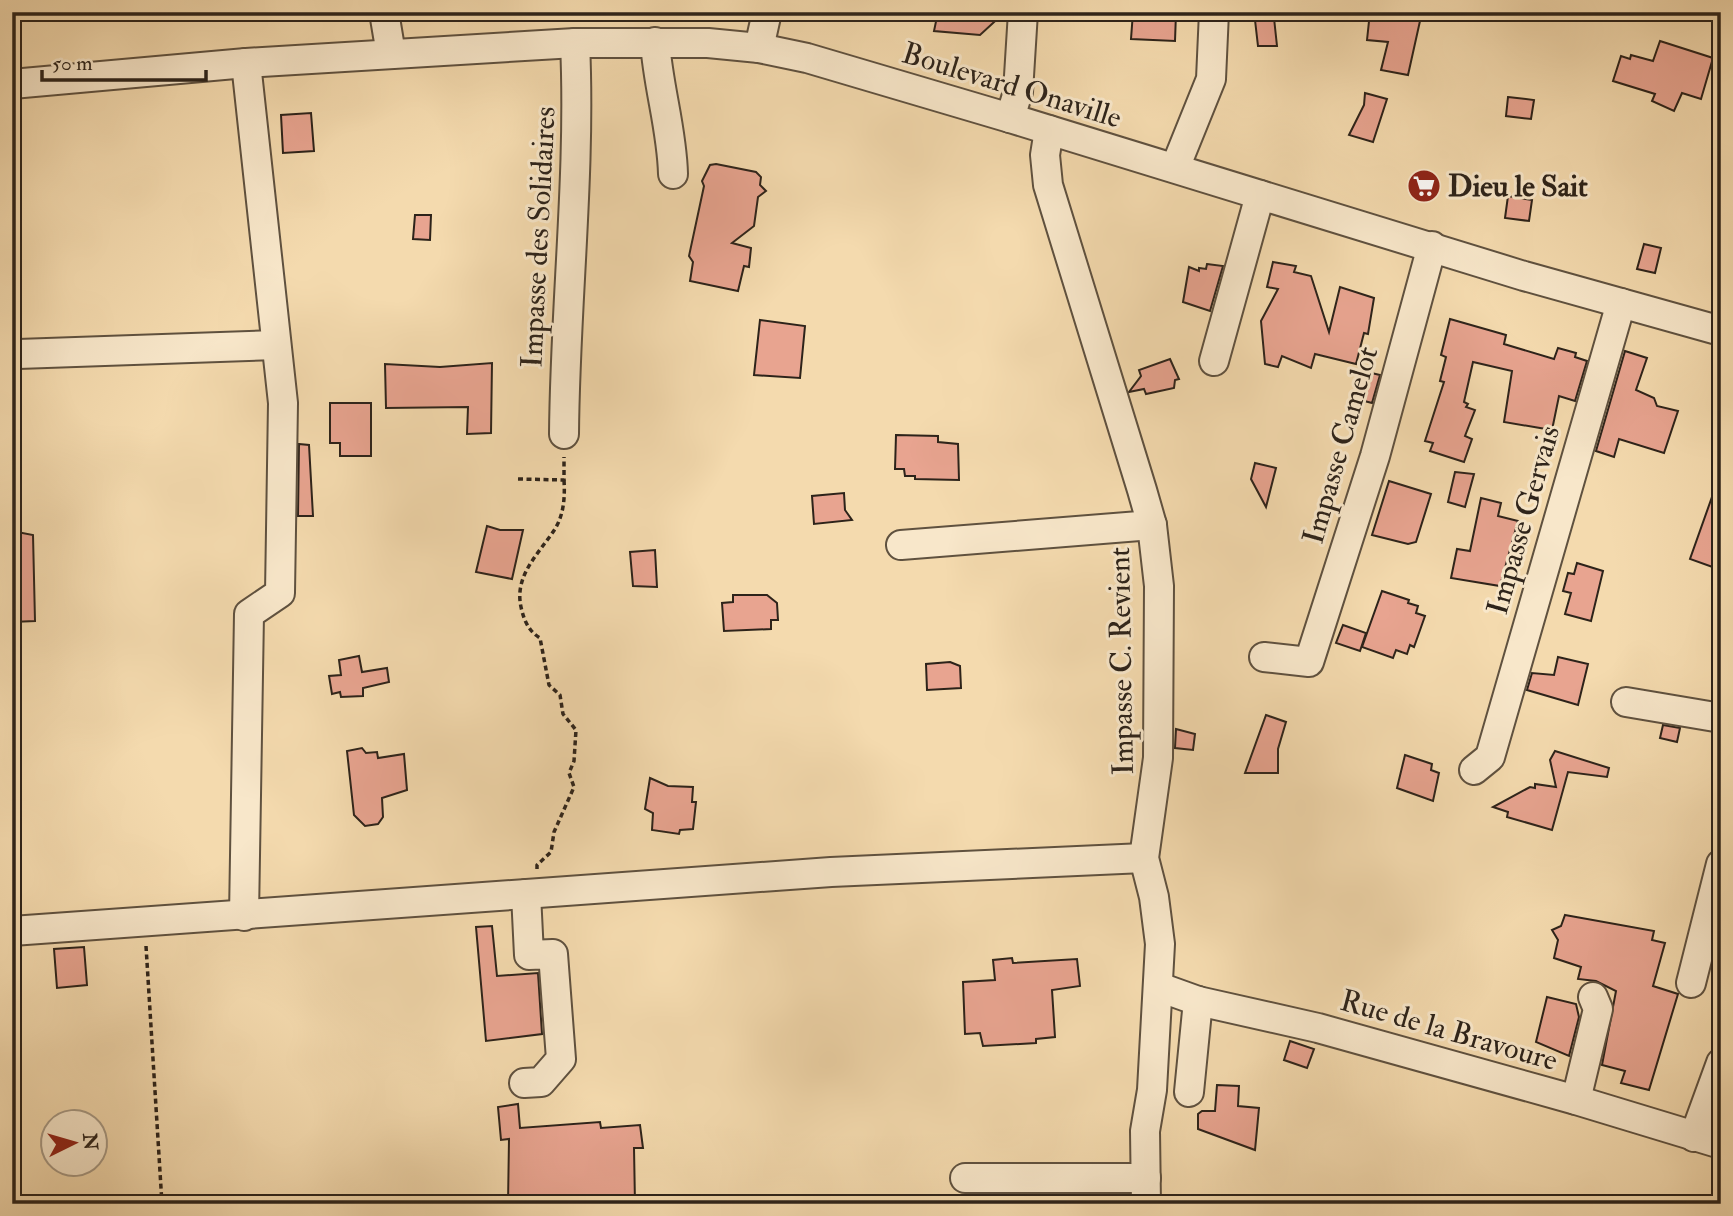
<svg xmlns="http://www.w3.org/2000/svg" width="1733" height="1216" font-family="'IM FELL Double Pica',serif">
<style>
.building{fill:#e8a490;stroke:#2d231a;stroke-width:2}
.lines{fill:none;stroke-linecap:round;stroke-linejoin:round}
.minor-casing{stroke:#5f513f;stroke-width:32}
.path{stroke:#2d231a;stroke-width:3.5;stroke-dasharray:5 3.5;stroke-linecap:butt}
.minor{stroke:#f8e7ca;stroke-width:28}
.labels{text-anchor:middle;stroke-width:6;stroke-linejoin:round;paint-order:stroke}
.street-label{font-size:30px;fill:#2d231a;stroke:#f8e7ca}
.poi-label{font-size:30px;font-weight:bold;fill:#2d231a;stroke:#f8e7ca;text-anchor:start}
</style>
<rect width="100%" height="100%" fill="#f4daae"/>
<filter id="stains"><feTurbulence type="fractalNoise" baseFrequency=".00286" numOctaves="4"/><feColorMatrix values="0 0 0 0 .2 0 0 0 0 .09 0 0 0 0 .02 0 0 0 .5 -.17"/></filter>
<radialGradient id="worn" r=".72"><stop offset=".6" stop-color="#630" stop-opacity="0"/><stop offset="1" stop-color="#630" stop-opacity=".3"/></radialGradient>
<g class="building">
<polygon points="938,12 1005,12 980,35 934,31"/>
<polygon points="1133,12 1176,13 1175,41 1131,39"/>
<polygon points="1370,12 1422,12 1408,75 1381,70 1388,42 1367,40"/>
<polygon points="1274,18 1277,46 1258,46 1255,20"/>
<polygon points="1660,41 1713,58 1701,99 1682,93 1674,111 1652,101 1655,94 1613,81 1621,56 1630,59 1631,55 1653,61"/>
<polygon points="1365,93 1387,99 1373,142 1349,135 1364,105"/>
<polygon points="1508,97 1534,100 1531,119 1506,116"/>
<polygon points="311,113 314,151 283,153 281,115"/>
<polygon points="716,164 756,172 761,177 760,185 766,191 758,197 754,226 732,243 751,248 749,267 744,266 738,291 690,281 693,262 689,256 704,186 702,181 710,165"/>
<polygon points="1508,196 1532,200 1529,221 1505,218"/>
<polygon points="415,215 431,215 430,240 413,239"/>
<polygon points="1644,244 1661,248 1655,273 1637,269"/>
<polygon points="1273,262 1296,266 1294,272 1311,276 1329,332 1340,287 1374,298 1368,334 1364,333 1356,364 1315,354 1311,368 1282,356 1278,367 1265,364 1261,321 1278,289 1267,287"/>
<polygon points="1207,264 1223,266 1210,311 1183,302 1189,267 1199,271 1199,268 1206,269"/>
<polygon points="1450,319 1506,335 1504,344 1554,359 1558,348 1576,353 1575,357 1587,361 1575,401 1559,396 1552,430 1504,422 1512,371 1473,362 1464,402 1468,404 1466,407 1475,410 1465,436 1472,439 1464,462 1430,451 1433,443 1425,441 1444,382 1440,381 1446,357 1441,355"/>
<polygon points="760,320 805,326 800,378 754,375"/>
<polygon points="1625,351 1647,358 1636,390 1654,398 1657,406 1678,411 1664,453 1619,439 1614,457 1596,451"/>
<polygon points="1170,359 1179,379 1175,380 1174,388 1146,394 1144,389 1129,392 1141,376 1139,370"/>
<polygon points="492,363 491,433 467,434 468,407 386,408 385,364 440,367"/>
<polygon points="1363,371 1380,375 1372,403 1353,398"/>
<polygon points="330,403 371,403 371,456 340,456 340,443 330,443"/>
<polygon points="896,435 938,436 938,442 958,444 959,480 915,479 915,476 905,476 904,469 895,469"/>
<polygon points="299,444 309,445 313,516 298,516"/>
<polygon points="1255,463 1276,468 1266,507 1251,479"/>
<polygon points="1455,472 1474,474 1465,507 1448,502"/>
<polygon points="1718,480 1721,480 1721,570 1690,559"/>
<polygon points="1389,481 1431,494 1416,542 1408,544 1372,535"/>
<polygon points="844,493 845,510 852,520 814,524 812,496"/>
<polygon points="1481,498 1501,503 1498,516 1518,521 1500,586 1451,578 1457,549 1470,551"/>
<polygon points="487,526 500,530 523,530 512,579 476,572"/>
<polygon points="12,531 33,535 35,621 12,622"/>
<polygon points="655,550 657,587 633,586 630,552"/>
<polygon points="1577,563 1603,571 1591,621 1565,614 1571,593 1563,591 1568,573 1574,574"/>
<polygon points="1382,591 1409,600 1408,603 1418,606 1416,613 1425,616 1414,647 1410,645 1407,654 1396,650 1393,658 1362,647"/>
<polygon points="733,595 767,595 777,603 778,620 771,620 771,629 724,631 722,603 733,602"/>
<polygon points="1343,625 1366,633 1360,651 1336,643"/>
<polygon points="359,656 362,672 387,668 389,682 363,688 363,696 341,697 340,692 332,694 329,676 341,675 339,660"/>
<polygon points="1558,657 1588,664 1578,705 1527,690 1532,673 1554,675"/>
<polygon points="950,662 960,666 961,688 927,690 926,664"/>
<polygon points="1266,715 1286,722 1278,749 1278,773 1245,773"/>
<polygon points="1663,725 1680,728 1677,742 1660,738"/>
<polygon points="1176,729 1195,734 1193,750 1175,748"/>
<polygon points="362,748 366,753 377,752 378,758 404,754 407,790 382,798 383,817 378,824 365,826 354,815 347,751"/>
<polygon points="1555,751 1609,768 1607,777 1568,772 1552,830 1507,817 1508,812 1493,807 1530,787 1535,788 1535,784 1556,787 1550,760"/>
<polygon points="1405,755 1432,764 1431,770 1439,773 1433,801 1397,788"/>
<polygon points="650,778 668,786 693,787 692,802 696,802 693,829 680,830 679,834 652,830 653,813 645,809"/>
<polygon points="1565,915 1654,931 1652,940 1665,943 1653,986 1678,994 1649,1090 1621,1083 1625,1071 1602,1065 1616,991 1596,981 1578,979 1581,967 1554,958 1558,940 1552,930 1561,926"/>
<polygon points="492,926 497,976 538,973 542,1034 486,1041 476,927"/>
<polygon points="84,947 87,985 57,988 54,949"/>
<polygon points="1012,958 1013,963 1077,959 1080,986 1052,990 1055,1037 1036,1039 1036,1043 983,1046 980,1033 965,1034 963,982 995,980 993,960"/>
<polygon points="1547,997 1576,1004 1579,1017 1569,1056 1536,1042"/>
<polygon points="1290,1041 1314,1049 1307,1068 1284,1060"/>
<polygon points="1217,1085 1239,1086 1238,1106 1259,1108 1255,1150 1198,1129 1198,1114 1202,1111 1215,1111"/>
<polygon points="518,1104 520,1128 600,1122 601,1128 640,1125 643,1148 634,1148 635,1204 508,1204 509,1139 501,1140 498,1107"/>
</g>
<g class="lines">
<defs>
<g id="minor">
<polyline points="384,12 391,54"/>
<path d="M655 42C658 87 672 129 673 174"/>
<polyline points="759,48 767,12"/>
<polyline points="12,84 246,63 575,43 708,43 759,48 807,58 1010,118 1524,276 1721,331"/>
<polyline points="1010,118 1018,92 1023,12"/>
<polyline points="1049,130 1045,155 1048,185 1142,490 1152,525 1159,586 1158,758 1144,858 1154,897 1160,944 1152,1090 1145,1131 1146,1204"/>
<polyline points="1175,168 1211,79 1214,12"/>
<polyline points="18,354 276,345"/>
<polyline points="1214,361 1260,195"/>
<path d="M564 434C565 304 581 173 575 43"/>
<polyline points="901,545 1152,525"/>
<polyline points="1264,657 1309,662 1375,456 1432,246"/>
<polyline points="1626,702 1721,718"/>
<polyline points="1474,770 1490,757 1621,303"/>
<polyline points="244,916 249,614 280,593 283,403 246,63"/>
<polyline points="12,931 831,872 1144,858"/>
<polyline points="1691,983 1721,864"/>
<polyline points="1159,987 1198,1001 1318,1028 1576,1100 1721,1144"/>
<polyline points="524,1083 541,1082 561,1059 553,954 529,955 526,894"/>
<polyline points="1189,1092 1198,1001"/>
<polyline points="1576,1100 1598,1009 1593,997"/>
<polyline points="1694,1137 1721,1063"/>
<polyline points="965,1178 1146,1178"/>
</g>
</defs>
<use href="#minor" class="minor-casing"/>
<g class="path">
<polyline points="518,479 564,480 564,457"/>
<path d="M537 869V865L551 852 554 832 574 787 569 773 574 761 576 730 563 714 560 695 549 685 540 638C530 632 525 623 522 611 512 577 538 555 555 529 564 514 565 497 564 480"/>
<polyline points="146,946 162,1204"/>
</g>
<use href="#minor" class="minor"/>
</g>
<defs>
<symbol id="supermarket-disc" viewBox="-11 -11 22 22"><circle r="9.5" fill="#8f2418" stroke="#f8e7ca"/><path d="M-6-5.5h2.5l.6 2H6L4.5 2H-2.5L-4.4-4H-6ZM-1.5 3.2a1.3 1.3 0 1 0 .1 0ZM3 3.2a1.3 1.3 0 1 0 .1 0Z" fill="#fff"/></symbol>
</defs>
<g fill-rule="evenodd">
<use href="#supermarket-disc" x="1405" y="167" width="38" height="38"/>
</g>
<g class="labels">
<g class="street-label">
<text transform="translate(1012 85) rotate(17)" y="10">Boulevard Onaville</text>
<text transform="translate(538 237) rotate(-87)" y="10">Impasse des Solidaires</text>
<text transform="translate(1340 445) rotate(-74)" y="10">Impasse Camelot</text>
<text transform="translate(1523 520) rotate(-74)" y="10">Impasse Gervais</text>
<text transform="translate(1121 661) rotate(-91)" y="10">Impasse C. Revient</text>
<text transform="translate(1449 1030) rotate(16)" y="10">Rue de la Bravoure</text>
</g>
<g class="poi-label">
<text x="1448" y="196">Dieu le Sait</text>
</g>
</g>
<rect width="1733" height="1216" fill="none" stroke="#f4daae" stroke-width="42"/>
<rect x="14" y="14" width="1705" height="1188" fill="none" stroke="#2d231a" stroke-width="3.5"/>
<rect x="21" y="21" width="1691" height="1174" fill="none" stroke="#2d231a" stroke-width="2"/>
<g transform="translate(74 1143) rotate(85)"><circle r="33" fill="#f8e7ca" stroke="#a79984" stroke-width="2"/>
<path d="M0-5L12 26L0 18L-12 26Z" fill="#8f2418"/>
<text y="-10" font-size="19" font-weight="bold" text-anchor="middle" fill="#2d231a">N</text>
</g>
<path d="M42 70v10h164v-10" fill="none" stroke="#2d231a" stroke-width="3.5"/>
<text x="52" y="70" font-size="21" fill="#2d231a" stroke="#f8e7ca" stroke-width="5" paint-order="stroke">50 m</text>
<rect width="100%" height="100%" filter="url(#stains)"/>
<rect width="100%" height="100%" fill="url(#worn)"/>
</svg>
